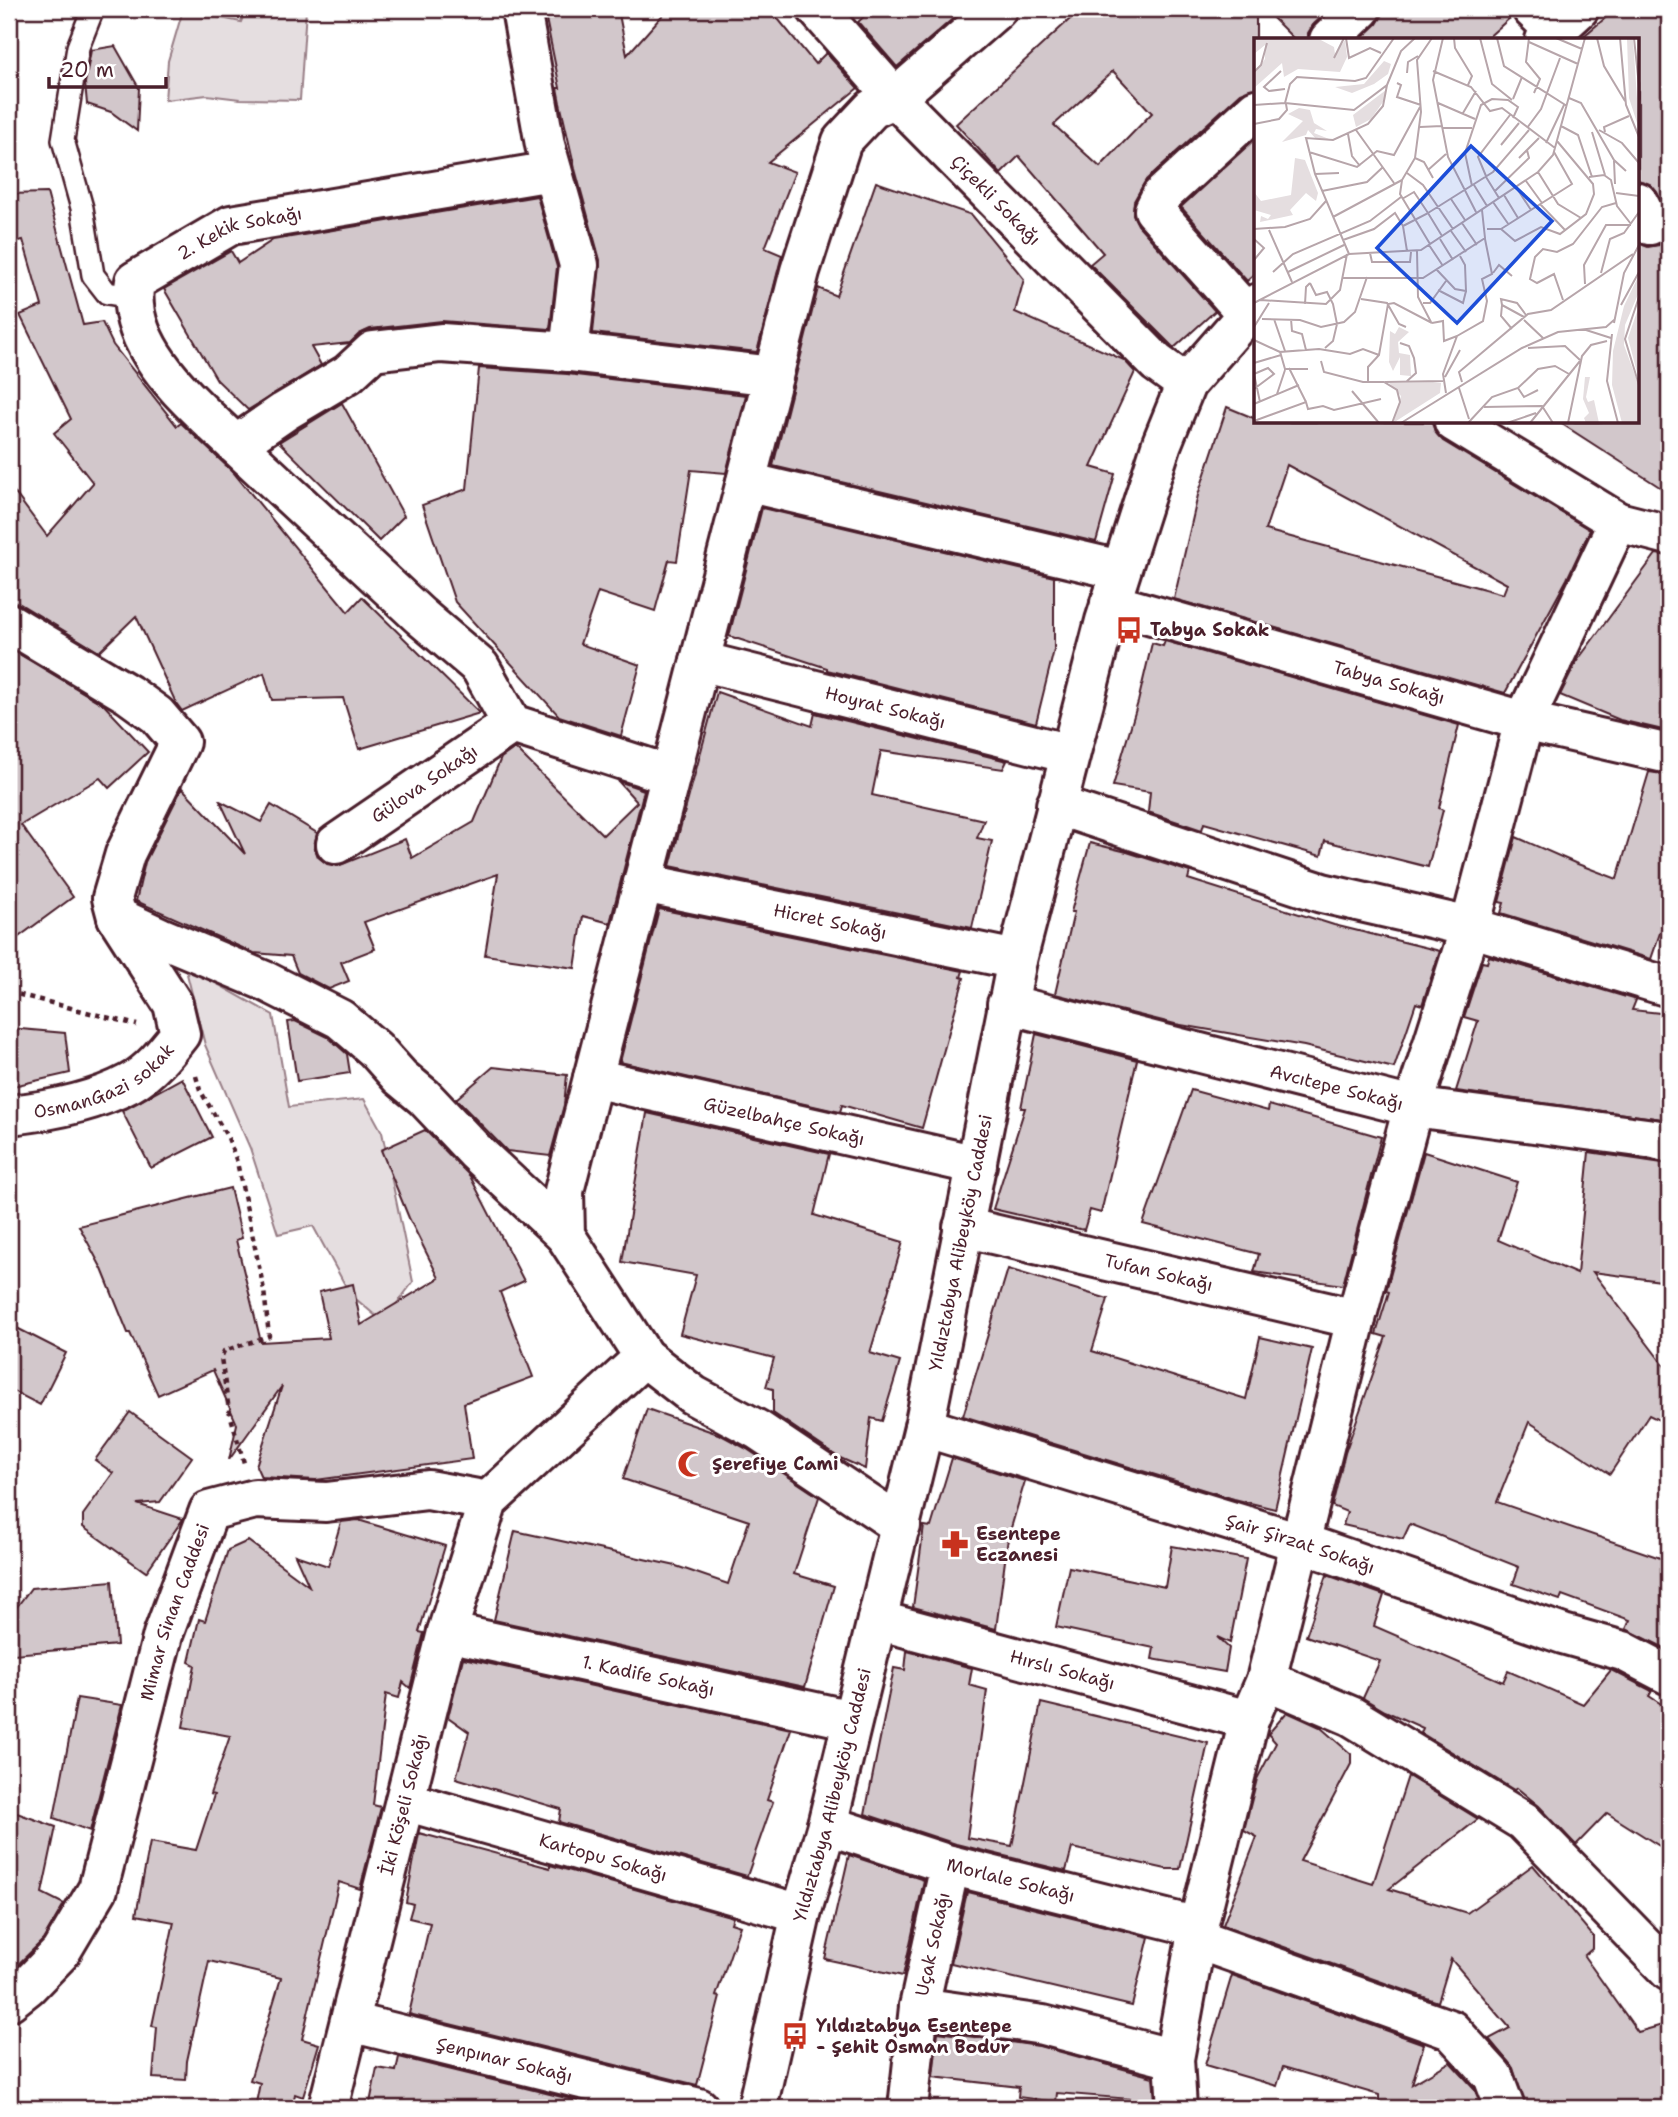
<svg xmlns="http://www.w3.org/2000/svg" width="1678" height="2117" font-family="'Shantell Sans',sans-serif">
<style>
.green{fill:#e5dee0;stroke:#987e86;stroke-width:2}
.building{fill:#d2c7cb;stroke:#4a1f2b;stroke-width:2;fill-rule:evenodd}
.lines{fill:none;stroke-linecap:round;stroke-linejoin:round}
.lane-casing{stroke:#4a1f2b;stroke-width:26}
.street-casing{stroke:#4a1f2b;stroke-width:44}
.secondary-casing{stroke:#4a1f2b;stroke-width:44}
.path{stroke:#4a1f2b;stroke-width:4.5;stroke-dasharray:5 5;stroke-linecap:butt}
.lane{stroke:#fff;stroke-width:21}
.street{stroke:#fff;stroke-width:38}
.secondary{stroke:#fff;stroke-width:38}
.labels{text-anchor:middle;stroke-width:6;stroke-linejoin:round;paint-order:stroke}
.street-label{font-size:18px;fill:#4a1f2b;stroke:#fff}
.poi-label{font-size:18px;font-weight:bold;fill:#4a1f2b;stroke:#fff;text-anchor:start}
.inset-road{fill:none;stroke:#b7a5aa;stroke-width:2}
.view{fill:#1d4ed8;fill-opacity:0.15;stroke:#1d4ed8;stroke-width:3.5}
.inset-edge{fill:none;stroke:#4a1f2b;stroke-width:3.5}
</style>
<rect width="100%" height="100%" fill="#fff"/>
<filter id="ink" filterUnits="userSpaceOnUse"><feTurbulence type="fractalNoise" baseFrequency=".0143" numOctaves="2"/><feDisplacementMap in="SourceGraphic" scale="14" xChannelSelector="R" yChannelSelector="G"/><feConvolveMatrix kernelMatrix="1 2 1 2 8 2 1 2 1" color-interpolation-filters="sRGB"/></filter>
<g filter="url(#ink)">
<g class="green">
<polygon points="246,9 306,9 300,100 240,99 207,95 165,100 168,61 183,10 241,22"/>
<polygon points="185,966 273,1015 289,1107 364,1099 382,1132 413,1282 383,1322 350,1294 313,1226 278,1234 250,1148 205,1045"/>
</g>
<g class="building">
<polygon points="544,9 618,9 627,55 668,9 770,9 815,64 826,53 858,88 768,162 795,172 765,248 782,255 757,352 593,333 600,260 575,169 560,103 557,88 560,88"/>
<polygon points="872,9 964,9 897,67 858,22"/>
<path d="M1081 9H1256V88L1241 93 1146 180 1134 201 1133 214 1138 225 1215 311 1174 348 1090 264 1103 253 1019 156 1001 174 956 124ZM1113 71 1152 113 1100 167 1054 125Z"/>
<polygon points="1264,9 1330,9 1313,25 1308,33 1308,40 1295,40"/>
<polygon points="1382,9 1511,9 1512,16 1485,40 1360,40 1377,24 1382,16"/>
<polygon points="1616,9 1669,9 1669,215 1657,192 1650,184 1638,180 1638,40 1579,40"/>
<polygon points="115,46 139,88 137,131 111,112 87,104 85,83 91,50"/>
<polygon points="1256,138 1256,273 1247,281 1181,207"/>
<polygon points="876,182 972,215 1024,279 1015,312 1124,360 1135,372 1091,467 1115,474 1096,542 773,466 818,288 836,296"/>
<polygon points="47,193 83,325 102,322 113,345 177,426 181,423 234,473 348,612 362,597 480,713 359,749 343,698 272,700 264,673 182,711 176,703 136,616 99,652 20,604 9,601 9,485 47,536 93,483 54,433 71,419 20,315 42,306 23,240 9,243 9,194"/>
<polygon points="537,196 557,267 550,329 442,321 370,329 359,334 350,343 311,347 321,365 248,410 217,380 164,289 231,251 238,263 273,240"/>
<polygon points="1669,235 1669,493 1559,422 1638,422 1638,243 1648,247 1659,245"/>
<polygon points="479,368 567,374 746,395 726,473 691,470 677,561 669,560 655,611 598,592 580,644 640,665 621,736 559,716 455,602 422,505 467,489"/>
<polygon points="342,403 404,516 379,541 279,442"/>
<path d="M1227 407 1256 419V422H1432L1435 432 1443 441 1590 530 1567 579 1505 693 1174 599 1198 495ZM1287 465 1507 584 1503 594 1265 530Z"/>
<polygon points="762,508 1054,577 1054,650 1036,723 827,670 827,668 729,636"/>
<polygon points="1656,554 1669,556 1669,717 1663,730 1620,720 1560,695 1577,661"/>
<polygon points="1165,641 1459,725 1439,808 1443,810 1428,867 1325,841 1321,856 1204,823 1202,830 1148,812 1150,792 1113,786 1138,702 1152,643 1163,646"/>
<polygon points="9,648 104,705 148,752 109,788 100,778 21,825 73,897 9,944"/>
<polygon points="717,692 812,726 815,713 1007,761 1003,769 881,751 872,795 984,820 977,838 992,841 972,928 670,866"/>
<polygon points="515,748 603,835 637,802 618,781 644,790 610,923 583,916 575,968 485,955 498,874 364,922 375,949 341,962 349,981 329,989 298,973 291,956 254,953 136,901 145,862 182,788 245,854 220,801 261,822 271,805 317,833 314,846 318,857 327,864 338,866 405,839 412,858 474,822 501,758"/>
<polygon points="1649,772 1669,775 1669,907 1651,959 1501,913 1504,903 1499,902 1516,837 1575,863 1617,879"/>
<polygon points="1090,843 1127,852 1190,872 1188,879 1334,925 1440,951 1422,1005 1416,1003 1394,1068 1304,1046 1175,1024 1055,994 1074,912 1071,912"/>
<polygon points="659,909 963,971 961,977 964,978 922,1128 842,1105 840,1112 620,1062"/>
<polygon points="1489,956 1636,1000 1632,1010 1669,1014 1669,1120 1456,1091 1478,1021 1464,1017 1482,962 1487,963"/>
<polygon points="295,1021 328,1037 347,1054 350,1073 297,1081 288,1022"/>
<polygon points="9,1028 65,1033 70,1073 9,1087"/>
<polygon points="1036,1034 1137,1060 1101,1213 1090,1210 1084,1230 993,1209 1025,1108 1021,1108"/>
<polygon points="493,1067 567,1075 564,1105 550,1156 507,1151 456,1099"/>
<polygon points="182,1078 212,1137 151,1168 122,1111"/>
<polygon points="1191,1090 1268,1111 1269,1105 1381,1137 1343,1285 1254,1272 1259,1254 1143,1224"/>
<polygon points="647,1113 829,1154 814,1215 903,1242 870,1353 900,1362 882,1421 871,1418 865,1469 838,1457 773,1413 773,1389 766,1387 774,1358 680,1334 696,1275 622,1262"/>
<polygon points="425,1130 470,1176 524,1281 500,1292 533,1377 464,1403 472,1459 316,1480 261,1477 256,1466 282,1386 229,1460 237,1424 213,1370 158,1395 130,1333 128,1333 102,1269 79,1226 230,1188 242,1238 236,1240 261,1342 329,1338 319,1292 353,1284 361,1325 439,1278 409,1218 381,1150"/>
<polygon points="1424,1152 1517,1182 1498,1240 1577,1274 1589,1152 1669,1164 1669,1282 1593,1272 1669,1372 1669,1425 1649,1415 1610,1474 1529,1422 1497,1502 1669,1561 1669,1650 1626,1629 1630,1620 1562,1595 1560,1600 1513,1584 1519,1567 1410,1524 1403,1539 1343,1525 1347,1512 1332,1506 1345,1453 1386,1337 1376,1334 1389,1292 1386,1291"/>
<polygon points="1008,1269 1108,1299 1092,1351 1246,1399 1260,1337 1312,1349 1275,1509 1234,1499 963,1416"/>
<polygon points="9,1324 66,1353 40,1405 9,1389"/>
<polygon points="647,1409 721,1435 747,1449 819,1497 794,1574 834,1586 805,1687 494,1620 515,1531 676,1566 728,1584 749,1521 623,1479"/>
<polygon points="130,1412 192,1457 160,1502 137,1504 183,1519 146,1572 83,1527 83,1515 113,1473 95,1460"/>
<polygon points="952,1458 1025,1481 1008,1538 996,1629 913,1607 924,1526 931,1527"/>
<polygon points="358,1520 445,1546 419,1632 424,1633 410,1688 403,1682 399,1698 386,1694 373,1805 381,1807 360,1889 339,1882 302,2039 319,2044 303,2097 295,2094 292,2108 255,2108 260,2083 250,2080 281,1978 209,1961 187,2061 186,2080 153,2078 157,2027 152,2026 174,1922 136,1915 150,1842 196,1850 214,1795 210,1794 230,1736 183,1727 195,1665 189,1662 199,1619 205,1621 228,1550 248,1541 309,1586 295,1555 328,1566 341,1522"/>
<polygon points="1172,1546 1246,1559 1230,1643 1217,1637 1229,1648 1225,1672 1152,1659 1154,1648 1056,1627 1069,1567 1165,1587"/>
<polygon points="1327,1575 1384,1595 1374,1626 1503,1682 1508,1671 1583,1704 1611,1670 1652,1691 1649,1696 1669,1709 1669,1852 1607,1813 1576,1845 1539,1806 1517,1788 1514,1790 1421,1733 1423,1728 1385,1711 1363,1698 1380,1661 1306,1636"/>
<polygon points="112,1581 117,1645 14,1654 10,1616 31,1588"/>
<polygon points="907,1651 972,1668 969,1685 987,1690 967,1838 1012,1846 1041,1703 1208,1743 1180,1869 1166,1869 1072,1848 1066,1871 956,1844 865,1814 894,1668 905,1670"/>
<polygon points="463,1658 791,1729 767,1800 773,1802 747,1876 559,1822 561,1809 456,1778 469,1732 448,1717"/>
<polygon points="77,1698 122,1705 90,1831 54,1818"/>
<polygon points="1287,1712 1320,1727 1351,1754 1351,1764 1300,1861 1373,1884 1408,1776 1478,1819 1389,1889 1467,1913 1533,1865 1593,1936 1593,1948 1584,1956 1638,2032 1669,2023 1669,2108 1526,2108 1513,2068 1489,2039 1510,2028 1451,1959 1438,2002 1223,1925 1257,1837 1244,1830 1257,1779 1276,1743 1268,1734"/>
<polygon points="14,1812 56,1827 42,1893 64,1904 43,1940 9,1973 9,1842"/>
<polygon points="419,1833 550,1868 550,1865 733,1917 731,1923 740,1926 716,1996 720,1997 697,2085 409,2014 430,1923 409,1918 413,1904 406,1902"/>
<polygon points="849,1855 924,1880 903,1976 825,1959"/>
<polygon points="967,1892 1149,1937 1132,2006 951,1963"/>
<polygon points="1232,1975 1424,2044 1412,2084 1450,2062 1474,2088 1482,2108 1368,2108 1379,2102 1379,2095 1283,2067 1277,2086 1205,2065"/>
<polygon points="938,2032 1039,2046 1153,2077 1155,2101 1057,2093 1056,2102 1018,2097 1019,2087 933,2077"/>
<polygon points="399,2057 578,2101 576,2108 369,2108 377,2068 396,2071"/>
</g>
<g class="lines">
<defs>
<polyline id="lane" points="93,9 78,47 63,140 82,208 93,275 107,293 132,297"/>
<g id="street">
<polyline points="521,9 545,145 579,265 569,352"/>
<path id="s1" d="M817 9 895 98 1157 363 1186 384"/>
<polyline points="1532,9 1555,31"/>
<polyline points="1329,40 1361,9"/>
<polyline points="1638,202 1650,225"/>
<polyline points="1246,313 1154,210 1161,196 1256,109"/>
<polyline points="1454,422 1618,522 1669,535"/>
<path id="s2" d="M236 445C193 404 122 347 135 281L231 225 552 171"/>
<polyline points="746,482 1120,570"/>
<path id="s3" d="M1110 603 1524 721 1669 754"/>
<polyline points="9,623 128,694 157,715 180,742 125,854 112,898 117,917 160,937 265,981 340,1019 375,1049 400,1077 424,1097 475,1151 565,1235"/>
<path id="s4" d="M700 661 1070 754"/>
<polyline points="670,775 512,724 480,667 420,616 236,445 284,412 348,374 373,351 441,343 569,352 773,376"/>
<polyline points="1056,805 1322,893 1470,927 1524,721 1618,522"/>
<path id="s5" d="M336 844 512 724"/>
<path id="s6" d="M643 883 1017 960"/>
<path id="s7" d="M1007 1004 1413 1107 1654 1139 1669 1143"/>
<path id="s8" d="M593 1078 977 1165"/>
<path id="s9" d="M9 1115C49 1111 93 1103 130 1083 150 1072 166 1052 180 1034L173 1004 117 917"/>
<path id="s10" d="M963 1227 1356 1319"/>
<path id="s11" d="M924 1427 1299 1542 1563 1634 1623 1651 1669 1675"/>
<polyline points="901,1526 758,1430 693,1395 644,1357 565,1235 564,1191 800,271 842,141 872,109 895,98 997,9"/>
<path id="s12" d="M877 1620 1249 1720"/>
<path id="s13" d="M447 1632 852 1720"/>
<polyline points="1266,1680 1351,1716 1523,1821 1669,1971"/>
<path id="s14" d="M405 1801 801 1914"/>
<path id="s15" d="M827 1825 950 1865 1198 1927"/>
<polyline points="1196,1939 1451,2030 1493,2076 1505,2108"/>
<path id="s16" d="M9 2001 28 1986 60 1953 98 1889 163 1635 209 1511 255 1499 326 1502 428 1490 488 1501"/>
<polyline points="919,2007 1043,2025 1174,2059"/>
<path id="s17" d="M350 2022 699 2108"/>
<path id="s18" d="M328 2108 447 1632 488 1501 644 1357"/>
<path id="s19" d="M908 2108 919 2007 950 1865"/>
<polyline points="1177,2108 1174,2059 1198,1927 1249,1720 1266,1680 1356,1319 1413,1107 1470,927 1669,987"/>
</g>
<g id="secondary">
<polyline points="1545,40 1579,9"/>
<path id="s20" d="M757 2108 801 1914 827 1825 924 1427 1017 960 1105 621 1162 443 1186 384 1256 304"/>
</g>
</defs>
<use href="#lane" class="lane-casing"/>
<use href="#street" class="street-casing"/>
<use href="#secondary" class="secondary-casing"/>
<g class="path">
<polyline points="9,992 137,1025"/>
<polyline points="196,1076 200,1090 228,1138 237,1162 264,1290 269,1336 224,1351 221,1358 229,1410 244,1463"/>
</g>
<use href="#lane" class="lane"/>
<use href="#street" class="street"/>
<use href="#secondary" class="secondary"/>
</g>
</g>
<defs>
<symbol id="bus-bare" viewBox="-9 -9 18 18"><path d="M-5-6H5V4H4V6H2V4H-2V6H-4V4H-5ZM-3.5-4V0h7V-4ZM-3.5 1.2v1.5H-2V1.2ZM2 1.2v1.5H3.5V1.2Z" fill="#c8321e" stroke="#fff" stroke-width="2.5" paint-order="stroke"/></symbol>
<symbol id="mosque-bare" viewBox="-9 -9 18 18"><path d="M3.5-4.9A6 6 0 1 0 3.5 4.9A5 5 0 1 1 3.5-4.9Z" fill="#c8321e" stroke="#fff" stroke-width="2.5" paint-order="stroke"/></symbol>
<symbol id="pharmacy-bare" viewBox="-9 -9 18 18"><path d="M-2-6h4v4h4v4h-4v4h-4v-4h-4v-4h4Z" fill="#c8321e" stroke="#fff" stroke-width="2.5" paint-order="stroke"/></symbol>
</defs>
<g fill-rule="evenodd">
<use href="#bus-bare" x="1110" y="611" width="38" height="38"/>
<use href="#mosque-bare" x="672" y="1445" width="38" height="38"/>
<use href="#pharmacy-bare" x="936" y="1525" width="38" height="38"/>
<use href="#bus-bare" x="776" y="2017" width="38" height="38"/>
</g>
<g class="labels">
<g class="street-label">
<text dy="6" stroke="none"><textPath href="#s1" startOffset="262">Çiçekli Sokağı</textPath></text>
<text dy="6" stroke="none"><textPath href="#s2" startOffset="318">2. Kekik Sokağı</textPath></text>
<text dy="6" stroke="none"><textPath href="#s3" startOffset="290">Tabya Sokağı</textPath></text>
<text dy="6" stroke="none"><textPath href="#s4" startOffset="191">Hoyrat Sokağı</textPath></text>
<text dy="6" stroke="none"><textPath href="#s5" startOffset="107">Gülova Sokağı</textPath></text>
<text dy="6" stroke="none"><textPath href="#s6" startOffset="191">Hicret Sokağı</textPath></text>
<text dy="6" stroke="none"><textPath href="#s9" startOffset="103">OsmanGazi sokak</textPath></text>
<text dy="6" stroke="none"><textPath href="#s7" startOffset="340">Avcıtepe Sokağı</textPath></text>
<text dy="6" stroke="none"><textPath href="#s8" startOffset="196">Güzelbahçe Sokağı</textPath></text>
<text dy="6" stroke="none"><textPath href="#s20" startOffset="889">Yıldıztabya Alibeyköy Caddesi</textPath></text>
<text dy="6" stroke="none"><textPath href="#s10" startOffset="201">Tufan Sokağı</textPath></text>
<text dy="6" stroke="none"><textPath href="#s11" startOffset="394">Şair Şirzat Sokağı</textPath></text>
<text dy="6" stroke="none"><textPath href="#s16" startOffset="432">Mimar Sinan Caddesi</textPath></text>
<text dy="6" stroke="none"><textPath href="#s12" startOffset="192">Hırslı Sokağı</textPath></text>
<text dy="6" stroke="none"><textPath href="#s13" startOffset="206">1. Kadife Sokağı</textPath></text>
<text dy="6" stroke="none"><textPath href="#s20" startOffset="322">Yıldıztabya Alibeyköy Caddesi</textPath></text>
<text dy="6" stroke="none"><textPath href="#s18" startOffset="313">İki Köşeli Sokağı</textPath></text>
<text dy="6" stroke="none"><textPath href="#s14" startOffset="206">Kartopu Sokağı</textPath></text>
<text dy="6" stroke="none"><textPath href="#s15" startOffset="192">Morlale Sokağı</textPath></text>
<text dy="6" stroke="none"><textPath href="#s19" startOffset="166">Uçak Sokağı</textPath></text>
<text dy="6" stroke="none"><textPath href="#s17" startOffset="159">Şenpınar Sokağı</textPath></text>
</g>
<g class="poi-label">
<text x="1150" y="636">Tabya Sokak</text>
<text x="712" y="1470">Şerefiye Cami</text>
<text x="976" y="1540">Esentepe<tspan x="976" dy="21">Eczanesi</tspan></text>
<text x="816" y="2032">Yıldıztabya Esentepe<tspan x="816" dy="21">- Şehit Osman Bodur</tspan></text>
</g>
</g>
<g transform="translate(1254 38)">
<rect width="385" height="385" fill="#fff"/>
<path d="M0 0H63L80 9 81 16 91 2 93 19 86 34 44 31 30 39 28 25 0 50V36L11 21V7L0 16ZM373 0H379L385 91 375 60ZM130 23 137 26 134 36 120 46 98 55 81 49 110 46ZM132 52 131 61 117 81 102 89 99 77ZM45 70 56 72 60 85 73 93 62 91 60 95 75 101H62L54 92 52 97 28 104 49 83 34 76ZM41 120 51 122 64 155 62 163 52 155 36 172 39 177 6 184 7 178 14 181 17 177 0 172V154L7 163 37 157ZM385 237V254L371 287 370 307 385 348V385H368L358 347 359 313 370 268ZM385 268V342L374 300ZM145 289 155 294 144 304 145 315 156 317 157 338 146 337V319L139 333 135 324 136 293 141 296ZM331 339H336L332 359 334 364 340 362 345 385H332L330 380 335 375 329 361ZM179 344 187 345 186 355 139 385 147 358 135 345Z" fill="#e5dee0"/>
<path class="inset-road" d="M92 0 95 20 116 10 127 15M189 0 179 42 194 119 222 174M200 0 201 10 218 38 214 47M226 0 238 46 258 62M243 0 250 28 313 68M275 0 272 24 286 41 280 55M302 0 328 11M343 0 350 28 371 63M366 0 372 67 385 99M380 0 385 48M275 4 324 26M80 20 90 0M27 33 10 49 15 53 31 51M179 33 217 49 236 73 248 70 301 110M0 34 7 27 13 5M153 35 154 24 164 18M143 45 147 47 143 59 167 67M315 60 327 65 360 122 372 133M259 61 268 39M31 65 36 46 43 39 101 43 112 40 140 0M184 65 221 81M0 67 31 65 100 72 133 47 147 13 161 0M209 75 222 53M0 86 25 81 33 72 32 66M307 88 324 97 338 139M166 89 188 88M188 90H218M273 90 287 71 306 20M102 92 140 145M345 92 368 105 385 125M338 94 351 137M351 94 350 89 375 78M94 96 98 118 106 128M292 105 310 67M247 107 265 85M55 114 103 129 123 113 140 117 166 69M161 120 170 124 179 140M265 120 285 100M360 123 361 146M174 132 192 116M284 134 304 166 327 180M153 135 169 147 199 191M61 136 85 135M232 138 224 119 256 77M232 139 245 160M335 139 350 137 357 142 363 168 377 186M272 143 288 165M220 147 233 168M218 148 211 115 227 67 238 61 254 62 264 69 259 80M262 149 277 172M68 153 113 144 129 129M241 153 275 120 273 112M362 155 385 158M250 157 264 180M148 161 160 154 174 175 239 134 275 92M197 161 211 182M239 164 255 187M286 166 311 192M79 179 148 142M208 185 223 207M149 188 174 175 188 198M0 191 31 189 56 181 72 163M233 191H247L261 203 287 189 306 196 332 176 340 156 339 146 303 103M247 191 318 146 300 114M15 192 38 244M197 193 212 214M0 201 10 210 0 222M186 201 199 222M89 202 120 191 141 175 149 188 153 213M176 206 146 156 148 142 161 120 167 74 163 22 178 0M175 207 189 228M163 213 164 259 177 284M116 215 118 224H156L157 214M95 216 61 136 52 100 79 102 114 86 129 68 133 47M183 232 201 251 212 253 211 227 206 218M19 234 39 216 116 183 147 159M34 234 90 207M239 235 245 227 258 238M347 235 356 201 370 195 385 174M89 240H169L231 200 228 172M56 245 62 257 73 254 79 266 83 286 79 303 71 310M331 246 330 227 352 187H377M184 252 209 265 212 253M385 259 371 301 385 347M107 261 133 265 145 286 152 289M6 262 72 266 86 252 93 216M309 262 300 236 283 245 276 241 281 219 289 211 303 214 319 206 348 169 362 165M0 265 95 216 167 212 284 134 299 117 331 0M169 265H176L192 243M51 266 52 249 56 245M248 267 247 278 258 291M367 267 385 234M270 279 248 267 247 261 263 265 272 277M8 281 46 282 67 289 90 284 101 274 113 239M20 281 31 313M37 281 38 293 48 296 52 312M270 282 289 300M178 285 189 283 190 303 203 298 189 336 192 355M360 285 370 235 385 207M0 289 15 265M332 292 357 300M358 296 353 343 364 385M203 298 229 283 233 263 228 241 238 236 231 201M0 302 26 314M146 305 155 308 160 320 162 335 153 343M274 310 311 308 326 322M27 317 26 314 65 311 96 316 109 311 125 317M67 323 70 334 109 344H130L143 352 146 364 138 385M0 325 27 317 31 331H54M35 330 52 364M0 336 6 364M191 339 206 312M114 344V329L125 317 134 266 140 265 178 285M131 344 189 343M208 344 205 334 274 276 297 272 379 216M205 350 215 381M264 350 270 359 284 352M0 351 20 336 14 330 0 336M98 353 125 385M23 356 31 332M0 366 45 347M230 369 288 368 299 385M0 383 52 364 54 371 69 368 80 372 127 361M147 385 268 310 304 294 352 289 360 282M214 385 238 359 264 350 284 331 301 328 315 336M253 385 282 375M276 385 326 323M314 385 328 318 337 307 353 303"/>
<path class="view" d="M217 108 298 183 203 285 123 210Z"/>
<rect width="385" height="385" class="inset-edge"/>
</g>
<rect width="1678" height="2117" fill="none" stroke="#fff" stroke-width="35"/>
<rect x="18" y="18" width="1643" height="2082" fill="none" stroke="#4a1f2b" stroke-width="2.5" filter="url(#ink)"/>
<path d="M49 77v10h117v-10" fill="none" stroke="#4a1f2b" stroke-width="3.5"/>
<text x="60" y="77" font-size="21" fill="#4a1f2b" stroke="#ffffff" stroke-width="5" paint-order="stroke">20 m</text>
</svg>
